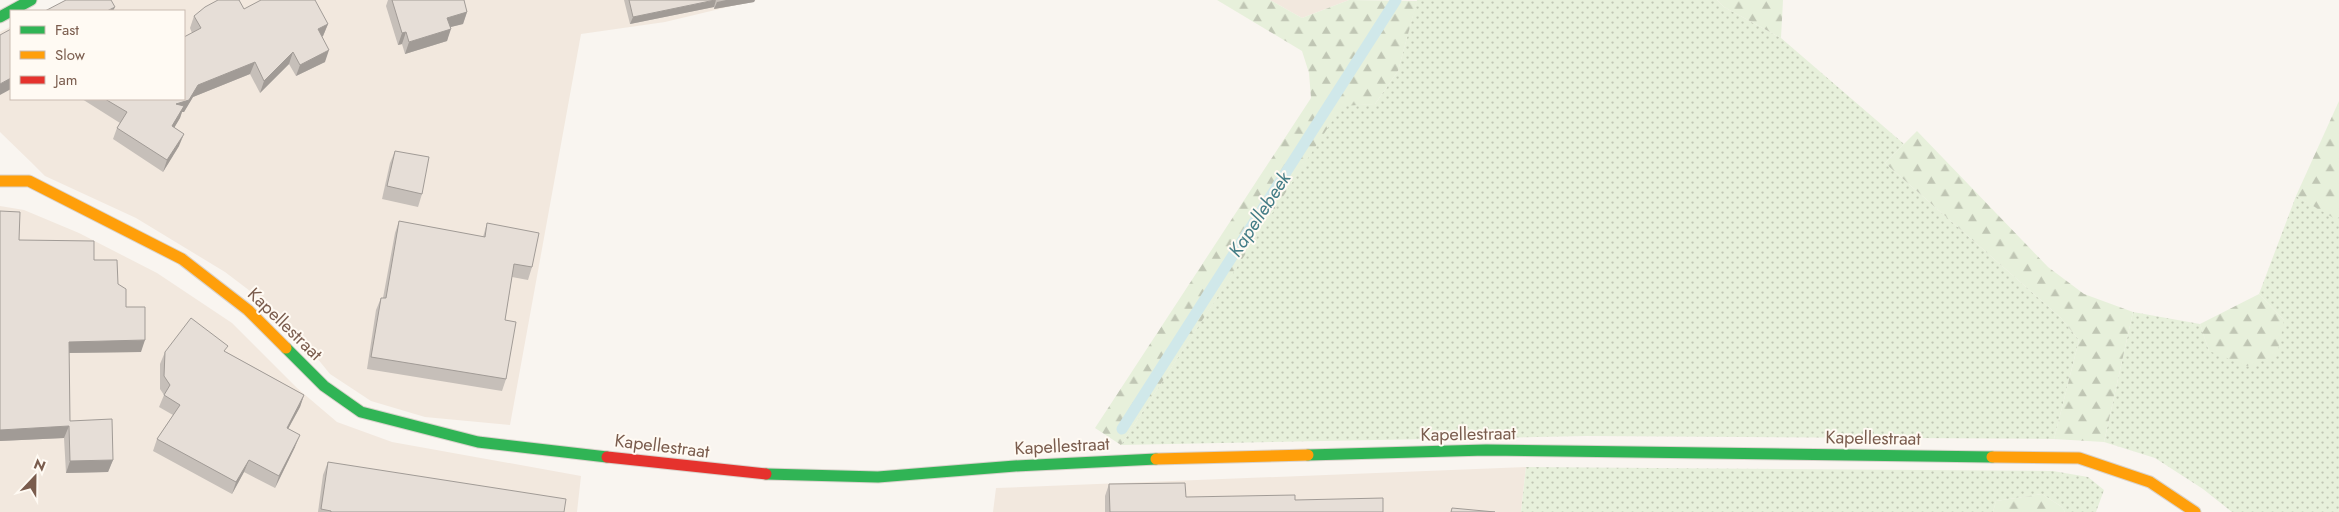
<svg xmlns="http://www.w3.org/2000/svg" width="2339" height="512" font-family="Jost,sans-serif">
<style>
.residential{fill:#f2e8de}
.grass{fill:url(#grass-dots)}
.forest{fill:url(#forest-firs)}
.lines{fill:none;stroke-linecap:round;stroke-linejoin:round}
.stream{stroke:#d0e8ea;stroke-width:11}
.fast-casing{stroke:#d9d2cb;stroke-width:13}
.slow-casing{stroke:#d9d2cb;stroke-width:13}
.jam-casing{stroke:#d9d2cb;stroke-width:13}
.fast{stroke:#30b455;stroke-width:11}
.slow{stroke:#ff9f0a;stroke-width:11}
.jam{stroke:#e5322d;stroke-width:11}
.wall{fill:#c6bfb9}
.shaded-wall{fill:#a19b96}
.building{fill:#e6ded7;stroke:#a19b96}
.labels{text-anchor:middle;stroke-width:4;stroke-linejoin:round;paint-order:stroke}
.street-label{font-size:18px;fill:#7a5c4d;stroke:#fffaf3}
.water-label{font-size:19px;font-style:italic;fill:#437c86;stroke:#fffaf3}
</style>
<defs>
<pattern id="grass-dots" width="8" height="8" patternUnits="userSpaceOnUse" patternTransform="scale(1.25)"><rect width="8" height="8" fill="#e7f0db"/><path d="M2 2h.1M6 6h.1" fill="none" stroke="#c0c6b4" stroke-width="1.8" stroke-linecap="round"/></pattern>
<pattern id="forest-firs" width="22" height="20" patternUnits="userSpaceOnUse" patternTransform="scale(1.25)"><rect width="22" height="20" fill="#e7f0db"/><path d="M5 1l3.5 6h-7zM16 11l3.5 6h-7z" fill="#c0c6b4"/></pattern>
</defs>
<rect width="100%" height="100%" fill="#f9f5f0"/>
<g class="residential">
<polygon points="74,0 757,0 665,22 581,34 510,425 425,417 371,401 330,374 282,315 225,272 136,218 45,176 34,165 0,132 0,32 8,28 11,26 11,99 184,99 184,11 47,11"/>
<polygon points="1270,0 1349,0 1302,18"/>
<polygon points="0,206 24,210 79,233 157,273 232,323 297,388 337,422 392,442 581,476 577,512 0,512"/>
<polygon points="1526,467 1521,512 993,512 996,488"/>
</g>
<g class="grass">
<polygon points="1417,0 1717,0 1724,7 1781,38 1904,144 1885,163 2060,317 2079,340 2054,439 1587,436 1121,445 1342,105 1375,104 1398,71"/>
<polygon points="2296,196 2337,219 2339,216 2339,512 2232,512 2203,489 2155,458 2104,442 2133,312 2200,324 2209,351 2284,320 2259,294"/>
<polygon points="1526,467 2053,471 2088,477 2104,490 2096,512 2065,512 2062,507 2042,494 1996,501 1993,512 1521,512"/>
</g>
<g class="forest">
<polygon points="1217,0 1270,0 1302,18 1349,0 1417,1 1398,71 1375,104 1342,106 1121,445 1095,428 1311,98 1309,73 1302,51"/>
<polygon points="1717,0 1783,0 1781,38 1724,7"/>
<polygon points="2339,101 2339,216 2337,220 2296,196"/>
<polygon points="1917,131 2048,267 2084,294 2133,312 2104,442 2054,439 2079,340 2060,317 1885,163"/>
<polygon points="2259,294 2284,320 2277,356 2247,366 2209,351 2200,324"/>
<polygon points="2042,494 2062,507 2065,512 1993,512 1996,501"/>
</g>
<g class="lines">
<polyline class="stream" points="1122,429 1396,0"/>
<defs>
<g id="fast">
<polyline points="0,17 31,0"/>
<polyline points="286,348 324,386 361,412 478,442 607,457"/>
<polyline points="1308,455 1486,450 1992,457"/>
<polyline points="766,474 878,477 1015,466 1156,459"/>
</g>
<g id="slow">
<polyline points="0,181 29,181 182,259 248,310 286,348"/>
<polyline points="1992,457 2079,458 2150,482 2195,512"/>
<polyline points="1156,459 1308,455"/>
</g>
<polyline id="jam" points="607,457 766,474"/>
</defs>
<use href="#fast" class="fast-casing"/>
<use href="#slow" class="slow-casing"/>
<use href="#jam" class="jam-casing"/>
<use href="#fast" class="fast"/>
<use href="#slow" class="slow"/>
<use href="#jam" class="jam"/>
</g>
<g class="wall">
<polygon points="388,0 464,0 467,12 463,24 450,27 447,41 405,54 402,44 398,45 386,6"/>
<polygon points="624,0 755,0 754,2 714,9 714,7 630,24"/>
<polygon points="244,9 328,24 323,36 322,37 325,62 296,76 289,64 260,93 250,74 193,97 184,112 182,112 180,118 174,128 179,146 163,172 113,139 117,128 120,123 82,99 184,99 192,33 190,28 194,16"/>
<polygon points="395,151 422,194 418,207 382,199 390,163"/>
<polygon points="0,211 19,240 94,260 118,284 141,352 69,353 70,421 113,460 108,472 66,473 64,438 0,441"/>
<polygon points="399,221 483,237 487,223 532,267 528,280 512,277 505,320 506,379 502,391 367,369 376,310 381,298 383,298 395,233"/>
<polygon points="165,352 226,352 304,395 300,407 288,429 295,447 275,488 244,472 232,494 153,451 157,439 173,415 159,407 164,395 160,389 160,364"/>
<polygon points="328,462 564,512 318,512 323,475"/>
<polygon points="1109,484 1186,497 1295,500 1383,512 1105,512 1105,496"/>
</g>
<g class="shaded-wall">
<polygon points="716,0 714,7 630,24 633,17"/>
<polygon points="726,0 755,0 754,2 714,9 717,2"/>
<polygon points="115,7 113,11 107,11"/>
<polygon points="467,12 463,24 443,29 447,18"/>
<polygon points="328,24 323,36 313,41 318,29"/>
<polygon points="451,29 447,41 405,54 409,42"/>
<polygon points="406,32 402,44 398,45 402,33"/>
<polygon points="329,50 325,62 296,76 300,65"/>
<polygon points="293,52 289,64 260,93 264,81"/>
<polygon points="255,62 250,74 193,97 184,112 182,112 180,118 168,138 176,104 198,85"/>
<polygon points="11,78 11,89 0,95 0,84"/>
<polygon points="184,134 179,146 163,172 167,160"/>
<polygon points="145,340 141,352 65,353 69,342"/>
<polygon points="304,395 300,407 282,440 287,428"/>
<polygon points="69,426 64,438 0,441 0,430"/>
<polygon points="300,435 295,447 275,488 279,476"/>
<polygon points="113,460 108,472 66,473 70,461"/>
<polygon points="249,460 244,472 232,494 236,482"/>
</g>
<g class="building">
<polygon points="66,0 111,0 115,7 107,11 45,11"/>
<polygon points="218,0 239,0 244,9 261,0 315,0 328,24 318,29 329,50 300,65 293,52 264,81 255,62 198,85 189,100 176,104 184,106 172,126 184,134 167,160 117,128 127,112 105,99 184,99 184,37 201,28 194,16 205,7"/>
<polygon points="392,0 464,0 467,12 447,18 451,29 409,42 406,32 402,33"/>
<polygon points="629,0 715,0 633,17"/>
<polygon points="11,29 11,78 0,84 0,35"/>
<polygon points="395,151 429,157 422,194 387,186"/>
<polygon points="0,211 20,212 19,240 94,241 94,260 117,260 118,284 126,289 126,307 145,307 145,340 69,342 70,421 112,419 113,460 70,461 69,426 0,430"/>
<polygon points="399,221 485,237 487,223 539,233 532,267 514,264 505,320 516,322 506,379 371,357 381,298 386,298"/>
<polygon points="191,318 228,346 224,351 304,395 287,428 300,435 279,476 249,460 236,482 157,439 180,405 164,395 170,385 164,376 165,352"/>
<polygon points="328,462 566,499 564,512 331,512 331,511 321,509"/>
<polygon points="1185,483 1186,497 1295,495 1295,500 1383,498 1383,512 1110,512 1109,484"/>
<polygon points="1452,508 1495,512 1451,512"/>
</g>
<g class="labels">
<g class="street-label">
<text transform="translate(285 324) rotate(44)" y="6">Kapellestraat</text>
<text transform="translate(1468 434) rotate(-1)" y="6">Kapellestraat</text>
<text transform="translate(1873 438) rotate(1)" y="6">Kapellestraat</text>
<text transform="translate(662 446) rotate(7)" y="6">Kapellestraat</text>
<text transform="translate(1062 446) rotate(-3)" y="6">Kapellestraat</text>
</g>
<g class="water-label">
<text transform="translate(1259 214) rotate(-57)" y="7">Kapellebeek</text>
</g>
</g>
<rect x="10" y="10" width="175" height="90" fill="#fffaf3" stroke="#cabbb1"/>
<rect x="20" y="26" width="25" height="8" fill="#30b455" stroke="#cabbb1"/>
<text x="55" y="35" font-size="15" fill="#7a5c4d">Fast</text>
<rect x="20" y="51" width="25" height="8" fill="#ff9f0a" stroke="#cabbb1"/>
<text x="55" y="60" font-size="15" fill="#7a5c4d">Slow</text>
<rect x="20" y="76" width="25" height="8" fill="#e5322d" stroke="#cabbb1"/>
<text x="55" y="85" font-size="15" fill="#7a5c4d">Jam</text>
<g transform="translate(35 477) rotate(22)" stroke="#fffaf3" stroke-width="4" paint-order="stroke">
<path d="M0-4L9 19L0 12L-9 19Z" fill="#7a5c4d"/>
<text y="-8" font-size="14" font-weight="bold" text-anchor="middle" fill="#7a5c4d">N</text>
</g>
</svg>
